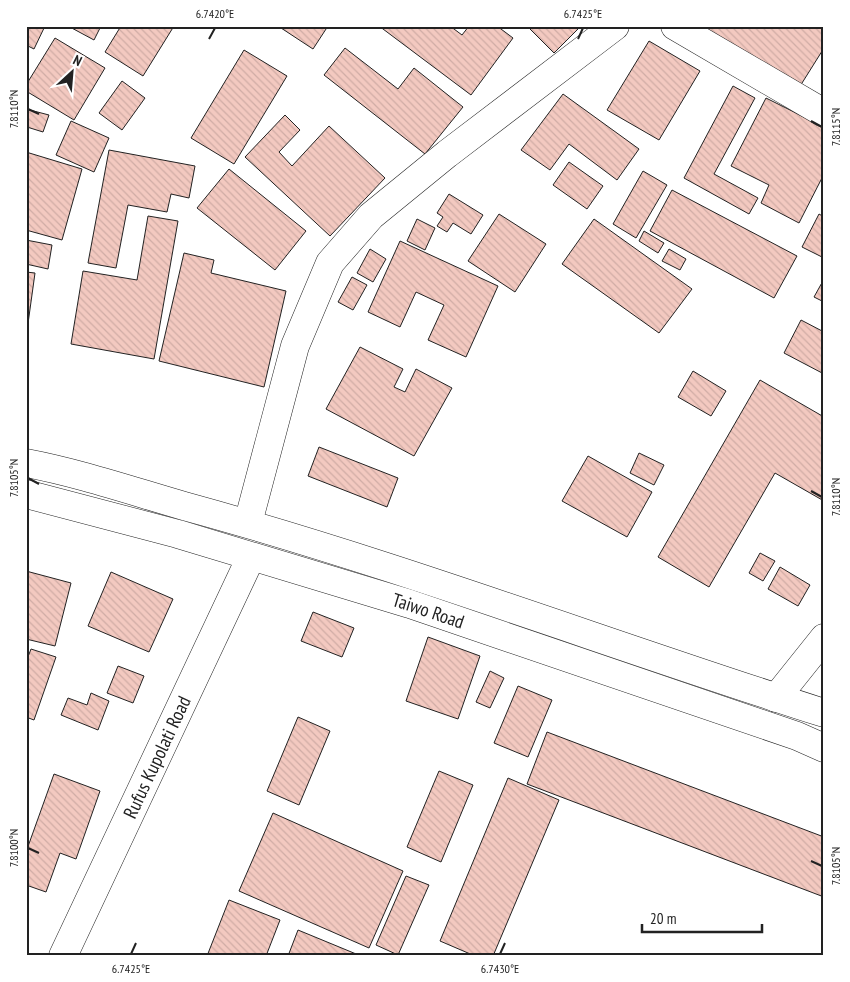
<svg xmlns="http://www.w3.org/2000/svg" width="850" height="982" font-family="'PT Sans Narrow',sans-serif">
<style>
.building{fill:url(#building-back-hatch);stroke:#222}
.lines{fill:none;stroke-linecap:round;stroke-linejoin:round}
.minor-casing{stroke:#222;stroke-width:29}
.major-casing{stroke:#222;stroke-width:29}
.minor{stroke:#fff;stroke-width:28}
.major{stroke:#fff;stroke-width:28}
.ticks{fill:none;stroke:#222;stroke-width:2}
.labels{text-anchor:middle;stroke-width:4;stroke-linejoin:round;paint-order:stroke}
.street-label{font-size:19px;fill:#222;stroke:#fff}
.neatline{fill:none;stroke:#222;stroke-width:2}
.ticks-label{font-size:12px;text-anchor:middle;fill:#222}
</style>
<defs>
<pattern id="building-back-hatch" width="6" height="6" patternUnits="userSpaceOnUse" patternTransform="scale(1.25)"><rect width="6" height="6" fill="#f3c9c0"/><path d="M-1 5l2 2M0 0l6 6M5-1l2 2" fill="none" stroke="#d0aca5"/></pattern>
</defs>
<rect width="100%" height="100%" fill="#fff"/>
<g class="building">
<polygon points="26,26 45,26 34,49 26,45"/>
<polygon points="68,26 101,26 94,40"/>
<polygon points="121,26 174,26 143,76 105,52"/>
<polygon points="278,26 328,26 313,49"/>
<polygon points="379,26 450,26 462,35 469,26 497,26 513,38 471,95"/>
<polygon points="527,26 581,26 554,53"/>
<polygon points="691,26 824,26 824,48 797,91"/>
<polygon points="55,38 105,68 74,120 26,91 26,85"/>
<polygon points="649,41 700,71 659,140 607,110"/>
<polygon points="345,48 398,89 414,68 463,107 425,154 324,75"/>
<polygon points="244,50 287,76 234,164 191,138"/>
<polygon points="122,81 145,98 122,130 99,113"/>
<polygon points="733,86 755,98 714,174 758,198 749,214 684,178"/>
<polygon points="563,94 639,149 617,180 569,144 550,170 521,150"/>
<polygon points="766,98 824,127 824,174 799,223 761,203 769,185 731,166"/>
<polygon points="26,109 49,115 43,132 27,127 26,132"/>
<polygon points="285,115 300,130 279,152 292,166 329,126 385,178 330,236 245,157"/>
<polygon points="71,121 109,138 94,172 56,155"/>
<polygon points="109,150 195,166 189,198 171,194 167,212 128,205 116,268 88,263"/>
<polygon points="26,152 82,169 62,240 26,230"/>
<polygon points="569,162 603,186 587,209 553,185"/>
<polygon points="229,169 306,231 275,270 197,208"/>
<polygon points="643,171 667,185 636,238 613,224"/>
<polygon points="672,190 797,256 774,298 650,231"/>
<polygon points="449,194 483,215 471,234 453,223 447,232 437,226 443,217 437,213"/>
<polygon points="499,214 546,244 515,292 468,261"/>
<polygon points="819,214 824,217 824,258 802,247"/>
<polygon points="148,216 178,221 154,359 71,344 83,271 137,280"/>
<polygon points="417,219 435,228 425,250 407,241"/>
<polygon points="594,219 692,289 659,333 562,264"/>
<polygon points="644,231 664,243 658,253 639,241"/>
<polygon points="26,240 52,245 48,269 26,264"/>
<polygon points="400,241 498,286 466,357 428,340 444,305 416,292 400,327 368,312"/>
<polygon points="370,249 386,259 373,282 357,273"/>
<polygon points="669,249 686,259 680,270 662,261"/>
<polygon points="184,253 214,260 211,273 286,291 264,387 159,361"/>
<polygon points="26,272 35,273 26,338"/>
<polygon points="352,277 367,285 353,310 338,302"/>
<polygon points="824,279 824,302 814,297"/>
<polygon points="801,320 824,332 824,374 784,353"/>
<polygon points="360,347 403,369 394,387 405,392 416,369 452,388 414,456 326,409"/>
<polygon points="693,371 726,391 711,416 678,397"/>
<polygon points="760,380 824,417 824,501 775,473 709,587 658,557"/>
<polygon points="319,447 398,478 387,507 308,476"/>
<polygon points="639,453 664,465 654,485 630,473"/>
<polygon points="588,456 652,492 627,537 562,501"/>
<polygon points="760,553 775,561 763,581 749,573"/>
<polygon points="780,567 810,585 798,606 768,589"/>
<polygon points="26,571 71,583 55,646 26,639"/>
<polygon points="111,572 173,599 149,652 88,626"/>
<polygon points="313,612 354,628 342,657 301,641"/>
<polygon points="428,637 480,656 458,719 406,701"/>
<polygon points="31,649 56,657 34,720 26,717 26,662"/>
<polygon points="118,666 144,676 133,703 107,693"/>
<polygon points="490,671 504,678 490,708 476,702"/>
<polygon points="518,686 552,700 528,757 494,743"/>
<polygon points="91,693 109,701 98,730 61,715 68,698 87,705"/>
<polygon points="298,717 330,731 299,805 267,791"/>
<polygon points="547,732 824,837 824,897 527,784"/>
<polygon points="439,771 473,785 441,862 407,847"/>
<polygon points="54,774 100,791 76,859 60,853 46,892 26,885 26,852"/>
<polygon points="508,778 559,800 493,956 475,956 440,941"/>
<polygon points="273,813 403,871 369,948 239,891"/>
<polygon points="406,876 429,885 398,955 376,945"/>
<polygon points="229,900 280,920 266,956 207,956"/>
<polygon points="298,930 361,956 288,956"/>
</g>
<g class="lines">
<defs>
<g id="minor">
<polyline points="675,26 824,113"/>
<polyline points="248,523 295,346 330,263 371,216 447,154 615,26"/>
<polyline points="776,698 824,638"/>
<path id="s1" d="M63 956 251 557"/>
</g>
<g id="major">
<path d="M26 463C79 473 132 491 184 506 400 565 610 645 824 713"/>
<path id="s2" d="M26 494 178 534 410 604 797 736 824 748"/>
</g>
</defs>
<use href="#minor" class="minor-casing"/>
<use href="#major" class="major-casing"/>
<use href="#minor" class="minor"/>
<use href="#major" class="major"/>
</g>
<path class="ticks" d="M209 39 215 28M578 39 583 28M28 109 39 114M811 121 822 127M28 478 39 484M811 491 822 497M28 848 39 853M811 861 822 866M131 954 136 943M500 954 505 943"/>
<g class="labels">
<g class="street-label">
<text dy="7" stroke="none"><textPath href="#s2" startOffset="419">Taiwo Road</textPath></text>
<text dy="7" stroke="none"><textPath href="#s1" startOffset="220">Rufus Kupolati Road</textPath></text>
</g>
</g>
<rect width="850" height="982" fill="none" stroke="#ffffff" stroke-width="55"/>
<g transform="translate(72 72) rotate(26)" stroke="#ffffff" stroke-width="4" paint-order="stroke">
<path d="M0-4L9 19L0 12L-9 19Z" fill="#222222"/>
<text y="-8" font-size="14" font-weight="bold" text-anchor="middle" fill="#222222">N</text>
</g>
<path d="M642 924v8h120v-8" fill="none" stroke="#222222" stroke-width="2.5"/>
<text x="650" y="924" font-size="15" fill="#222222" stroke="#ffffff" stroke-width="4" paint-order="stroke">20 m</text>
<rect x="28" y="28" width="794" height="926" class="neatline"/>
<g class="ticks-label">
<text x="215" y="18">6.7420°E</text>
<text x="583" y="18">6.7425°E</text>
<text transform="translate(14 109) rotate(-90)" y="4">7.8110°N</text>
<text transform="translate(836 127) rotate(-90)" y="4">7.8115°N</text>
<text transform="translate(14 478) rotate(-90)" y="4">7.8105°N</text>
<text transform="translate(836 497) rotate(-90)" y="4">7.8110°N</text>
<text transform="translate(14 848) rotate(-90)" y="4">7.8100°N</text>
<text transform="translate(836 866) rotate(-90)" y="4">7.8105°N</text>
<text x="131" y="973">6.7425°E</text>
<text x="500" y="973">6.7430°E</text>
</g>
</svg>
